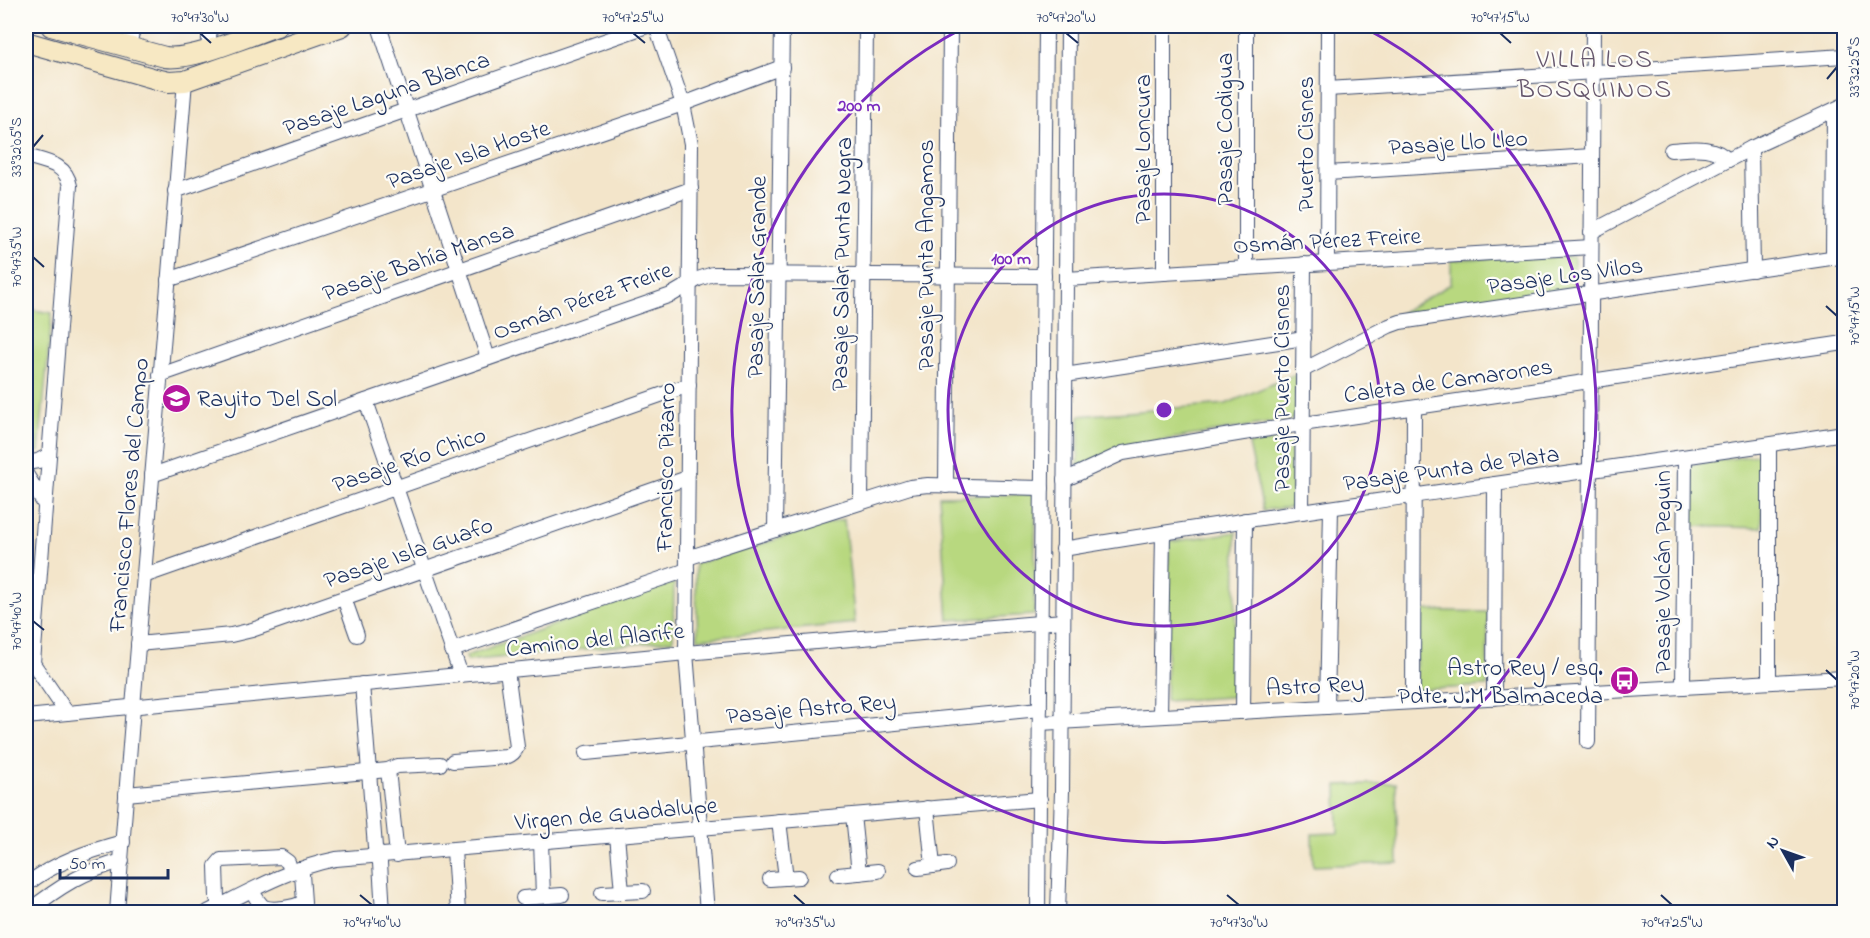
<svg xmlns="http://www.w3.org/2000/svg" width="1870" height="938" font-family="'Indie Flower',sans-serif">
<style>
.green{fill:#b8d87f;stroke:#6a846e;stroke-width:1.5}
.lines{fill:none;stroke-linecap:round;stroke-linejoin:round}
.street-casing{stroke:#3b4a6e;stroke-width:16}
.secondary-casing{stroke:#3b4a6e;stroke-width:22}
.street{stroke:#fff;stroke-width:14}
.secondary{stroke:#f7e8c3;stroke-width:20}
.ticks{fill:none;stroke:#1b2f5e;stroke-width:2}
.ring{fill:none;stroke:#7b2cbf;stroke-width:3}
.labels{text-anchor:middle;stroke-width:4.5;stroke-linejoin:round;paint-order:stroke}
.street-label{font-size:24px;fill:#1b2f5e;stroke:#fdfcf7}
.poi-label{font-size:24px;fill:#1b2f5e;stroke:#fdfcf7;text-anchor:start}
.neighbourhood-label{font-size:26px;letter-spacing:1.5px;fill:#66576d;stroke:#fdfcf7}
.centre{fill:#7b2cbf;stroke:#fdfcf7;stroke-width:3}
.ring-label{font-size:18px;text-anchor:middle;font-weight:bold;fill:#7b2cbf;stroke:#fdfcf7;stroke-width:4.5;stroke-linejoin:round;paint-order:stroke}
.neatline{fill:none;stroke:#1b2f5e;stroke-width:2}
.ticks-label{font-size:15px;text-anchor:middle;fill:#1b2f5e}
</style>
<rect width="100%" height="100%" fill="#fdfcf7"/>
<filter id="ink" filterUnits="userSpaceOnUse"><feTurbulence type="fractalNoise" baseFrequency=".0167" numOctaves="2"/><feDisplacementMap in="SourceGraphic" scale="12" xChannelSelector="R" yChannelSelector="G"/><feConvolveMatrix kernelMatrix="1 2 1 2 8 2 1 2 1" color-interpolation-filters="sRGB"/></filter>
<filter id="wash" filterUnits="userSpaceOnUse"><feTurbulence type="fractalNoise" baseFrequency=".008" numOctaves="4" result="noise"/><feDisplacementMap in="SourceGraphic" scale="24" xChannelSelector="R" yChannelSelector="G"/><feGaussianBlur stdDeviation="1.35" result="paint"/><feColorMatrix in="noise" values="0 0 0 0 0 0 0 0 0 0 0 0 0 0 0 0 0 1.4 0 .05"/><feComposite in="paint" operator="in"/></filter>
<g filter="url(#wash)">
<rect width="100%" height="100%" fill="#f3e5ca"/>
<g class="green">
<polygon points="1511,257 1574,257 1573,290 1390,319 1451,284 1451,260"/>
<polygon points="26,309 52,313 39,451 33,455 26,454"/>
<polygon points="1293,375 1296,377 1296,417 1294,419 1127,446 1078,472 1079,416 1226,404"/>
<polygon points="1291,439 1293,507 1263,510 1249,444"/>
<polygon points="1763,454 1762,528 1689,526 1688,465"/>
<polygon points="1036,494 1034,615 948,620 939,496"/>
<polygon points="844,519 855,623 698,639 695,564"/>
<polygon points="1236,532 1235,693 1230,697 1166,701 1169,542"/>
<polygon points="674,582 673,640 467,661 466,656"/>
<polygon points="1416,610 1488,612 1487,686 1416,690"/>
<polygon points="1396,783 1398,863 1313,866 1312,834 1338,833 1337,785"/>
</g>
</g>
<g filter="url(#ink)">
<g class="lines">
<defs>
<g id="street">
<polyline points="379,26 488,358"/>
<polyline points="656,26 683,104 691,144 686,653 707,912"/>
<polyline points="1164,26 1164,273"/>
<polyline points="128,47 134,26"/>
<polyline points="208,50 210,26"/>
<polyline points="1328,89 1844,56"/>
<polyline points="1751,148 1753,270"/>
<path d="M1671 150C1691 149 1712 144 1728 160"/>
<path d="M26 156C45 162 66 163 70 186L33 663"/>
<polyline points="1328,173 1592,156"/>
<polyline points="175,191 647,26"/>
<polyline points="1591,232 1751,148 1844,105"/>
<polyline points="1833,258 1834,110"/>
<polyline points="1327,263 1328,26"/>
<polyline points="1246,268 1246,26"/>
<polyline points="1066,279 1591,247"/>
<polyline points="168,280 683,104 782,67"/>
<polyline points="1303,370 1389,326 1400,322 1844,256"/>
<polyline points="160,375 691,189"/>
<polyline points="1065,375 1304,338"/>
<polyline points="366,401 461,675"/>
<polyline points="26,463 38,461 49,455"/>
<polyline points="26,474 45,505"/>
<polyline points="152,475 671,295 698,279 713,274 1044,276"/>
<polyline points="1064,480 1123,453 1243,433 1844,343"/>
<polyline points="946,486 950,26"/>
<polyline points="861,502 866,26"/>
<polyline points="1302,512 1304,264"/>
<polyline points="775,530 782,26"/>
<path d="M1063 549C1323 506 1584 473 1844 433"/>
<polyline points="687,558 910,487 928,485 1042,488"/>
<polyline points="144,576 689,385"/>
<polyline points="344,598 357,635"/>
<polyline points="138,644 231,635 252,630 687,478"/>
<polyline points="452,650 687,570"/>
<polyline points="28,656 67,713"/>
<polyline points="1769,682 1769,445"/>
<polyline points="362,684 375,847 380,863 383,912"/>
<polyline points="1683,687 1685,457"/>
<polyline points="1494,698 1495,484"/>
<polyline points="1413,702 1414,408"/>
<polyline points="1327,707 1331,508"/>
<polyline points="1243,712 1245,520"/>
<polyline points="1160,716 1163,533"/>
<polyline points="26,717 686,653 1063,621"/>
<polyline points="1040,723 1844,678"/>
<polyline points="1588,742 1593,26"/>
<polyline points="586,753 1040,709"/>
<path d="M453 761 506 757C512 755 515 752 517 747L507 670"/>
<polyline points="388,770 397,855"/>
<polyline points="126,794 388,770 397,766 440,764"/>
<polyline points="927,808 933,866"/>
<polyline points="853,815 859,873"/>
<polyline points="779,821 786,878"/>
<polyline points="617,835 622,892"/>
<polyline points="541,842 543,896"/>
<polyline points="454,850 458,912"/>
<polyline points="918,868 947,864"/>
<polyline points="838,875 878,871"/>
<polyline points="770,879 799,877"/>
<path d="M26 885C53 863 89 851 123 842"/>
<path d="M252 891C255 896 259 904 264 907 273 911 295 907 304 902L302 874 299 869"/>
<polyline points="602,893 643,891"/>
<polyline points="523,898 562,895"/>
<polyline points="222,906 217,898 216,866 221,860 281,857 288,862 291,871"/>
<path d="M27 912C58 888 83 871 122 861"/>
<polyline points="117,912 133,707 185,81"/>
<path d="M208 912C250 891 290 868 336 859L1040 799"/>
<polyline points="1038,912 1046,26"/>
<polyline points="1058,912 1062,791 1068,26"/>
</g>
<g id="secondary">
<path d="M51 26 165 57C193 61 249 35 277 26"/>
<polyline points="26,42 156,79 169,82 185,81 342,26"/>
</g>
</defs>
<use href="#street" class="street-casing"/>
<use href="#secondary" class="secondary-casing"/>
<use href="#street" class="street"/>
<use href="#secondary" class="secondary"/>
</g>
</g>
<path class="ticks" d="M200 33 211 43M633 33 645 43M1066 33 1078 43M1500 33 1511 43M1827 79 1837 67M33 147 43 135M33 257 44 267M1826 306 1837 316M33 621 44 630M1826 670 1837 680M360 895 372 905M794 895 805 905M1227 895 1239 905M1661 895 1672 905"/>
<g class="ring">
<circle cx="1164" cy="410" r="216"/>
<path d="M1363 27A432 432 0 1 1 965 27"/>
</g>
<defs>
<symbol id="school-disc" viewBox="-11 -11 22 22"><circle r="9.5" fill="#b5179e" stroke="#fdfcf7"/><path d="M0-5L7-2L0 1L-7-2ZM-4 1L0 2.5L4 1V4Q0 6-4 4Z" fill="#fff"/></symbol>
<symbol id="bus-disc" viewBox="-11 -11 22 22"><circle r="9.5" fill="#b5179e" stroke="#fdfcf7"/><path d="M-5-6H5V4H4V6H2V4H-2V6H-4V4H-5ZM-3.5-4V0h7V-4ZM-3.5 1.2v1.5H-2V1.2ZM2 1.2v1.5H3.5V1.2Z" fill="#fff"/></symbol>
</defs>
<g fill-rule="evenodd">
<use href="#school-disc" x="160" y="382" width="33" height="33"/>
<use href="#bus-disc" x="1608" y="664" width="33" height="33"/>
</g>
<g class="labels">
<g class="street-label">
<text transform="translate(386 93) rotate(-19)" y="8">Pasaje Laguna Blanca</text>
<text transform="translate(1224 129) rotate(-90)" y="8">Pasaje Codigua</text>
<text transform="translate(1458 142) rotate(-4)" y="8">Pasaje Llo Lleo</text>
<text transform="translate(1305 144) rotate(-90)" y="8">Puerto Cisnes</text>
<text transform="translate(1142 149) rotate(-90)" y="8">Pasaje Loncura</text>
<text transform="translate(468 154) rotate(-19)" y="8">Pasaje Isla Hoste</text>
<text transform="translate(1327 240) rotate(-3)" y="8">Osmán Pérez Freire</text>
<text transform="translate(925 255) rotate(-90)" y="8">Pasaje Punta Angamos</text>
<text transform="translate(418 261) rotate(-19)" y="8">Pasaje Bahía Mansa</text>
<text transform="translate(841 264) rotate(-89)" y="8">Pasaje Salar Punta Negra</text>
<text transform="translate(1565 275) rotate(-8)" y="8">Pasaje Los Vilos</text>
<text transform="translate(756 277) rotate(-89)" y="8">Pasaje Salar Grande</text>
<text transform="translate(582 300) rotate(-20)" y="8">Osmán Pérez Freire</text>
<text transform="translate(1448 380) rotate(-8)" y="8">Caleta de Camarones</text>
<text transform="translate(1281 388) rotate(-90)" y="8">Pasaje Puerto Cisnes</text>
<text transform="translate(409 459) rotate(-19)" y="8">Pasaje Río Chico</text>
<text transform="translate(665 467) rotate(-89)" y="8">Francisco Pizarro</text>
<text transform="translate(1451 468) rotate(-8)" y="8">Pasaje Punta de Plata</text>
<text transform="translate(128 495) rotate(-85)" y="8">Francisco Flores del Campo</text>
<text transform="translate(408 552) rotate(-19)" y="8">Pasaje Isla Guafo</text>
<text transform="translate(1662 572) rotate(-90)" y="8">Pasaje Volcán Peguin</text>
<text transform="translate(595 639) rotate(-6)" y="8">Camino del Alarife</text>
<text transform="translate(1315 685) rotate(-3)" y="8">Astro Rey</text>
<text transform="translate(811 708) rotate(-5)" y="8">Pasaje Astro Rey</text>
<text transform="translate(616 813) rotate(-5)" y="8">Virgen de Guadalupe</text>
</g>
<g class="poi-label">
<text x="197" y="406">Rayito Del Sol</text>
<text x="1603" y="675" text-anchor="end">Astro Rey / esq.<tspan x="1603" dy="28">Pdte. J.M Balmaceda</tspan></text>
</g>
<g class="neighbourhood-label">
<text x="1595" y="67">VILLA LOS<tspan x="1595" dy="30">BOSQUINOS</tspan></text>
</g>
</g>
<circle cx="1164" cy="410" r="9" class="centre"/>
<g class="ring-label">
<text x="859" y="111">200 m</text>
<text x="1011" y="264">100 m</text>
</g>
<rect width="1870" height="938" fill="none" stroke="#fdfcf7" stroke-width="66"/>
<g transform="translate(1783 851) rotate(310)" stroke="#fdfcf7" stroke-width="4.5" paint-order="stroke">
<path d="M0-4.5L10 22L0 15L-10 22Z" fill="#1b2f5e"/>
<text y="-9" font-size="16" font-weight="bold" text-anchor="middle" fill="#1b2f5e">N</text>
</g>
<path d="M60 869v9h108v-9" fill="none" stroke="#1b2f5e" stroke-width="3"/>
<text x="69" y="869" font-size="18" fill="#1b2f5e" stroke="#fdfcf7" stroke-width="4.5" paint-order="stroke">50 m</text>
<rect x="33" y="33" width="1804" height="872" class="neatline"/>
<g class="ticks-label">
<text x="200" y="22">70°47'30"W</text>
<text x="633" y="22">70°47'25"W</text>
<text x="1066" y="22">70°47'20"W</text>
<text x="1500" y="22">70°47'15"W</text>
<text transform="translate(1854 67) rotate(-90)" y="5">33°32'25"S</text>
<text transform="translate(16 147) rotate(-90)" y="5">33°32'05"S</text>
<text transform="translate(16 257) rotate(-90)" y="5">70°47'35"W</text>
<text transform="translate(1854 316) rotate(-90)" y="5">70°47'15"W</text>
<text transform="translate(16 621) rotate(-90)" y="5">70°47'40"W</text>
<text transform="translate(1854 680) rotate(-90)" y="5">70°47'20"W</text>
<text x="372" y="927">70°47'40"W</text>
<text x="805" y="927">70°47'35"W</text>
<text x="1239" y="927">70°47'30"W</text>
<text x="1672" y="927">70°47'25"W</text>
</g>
</svg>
